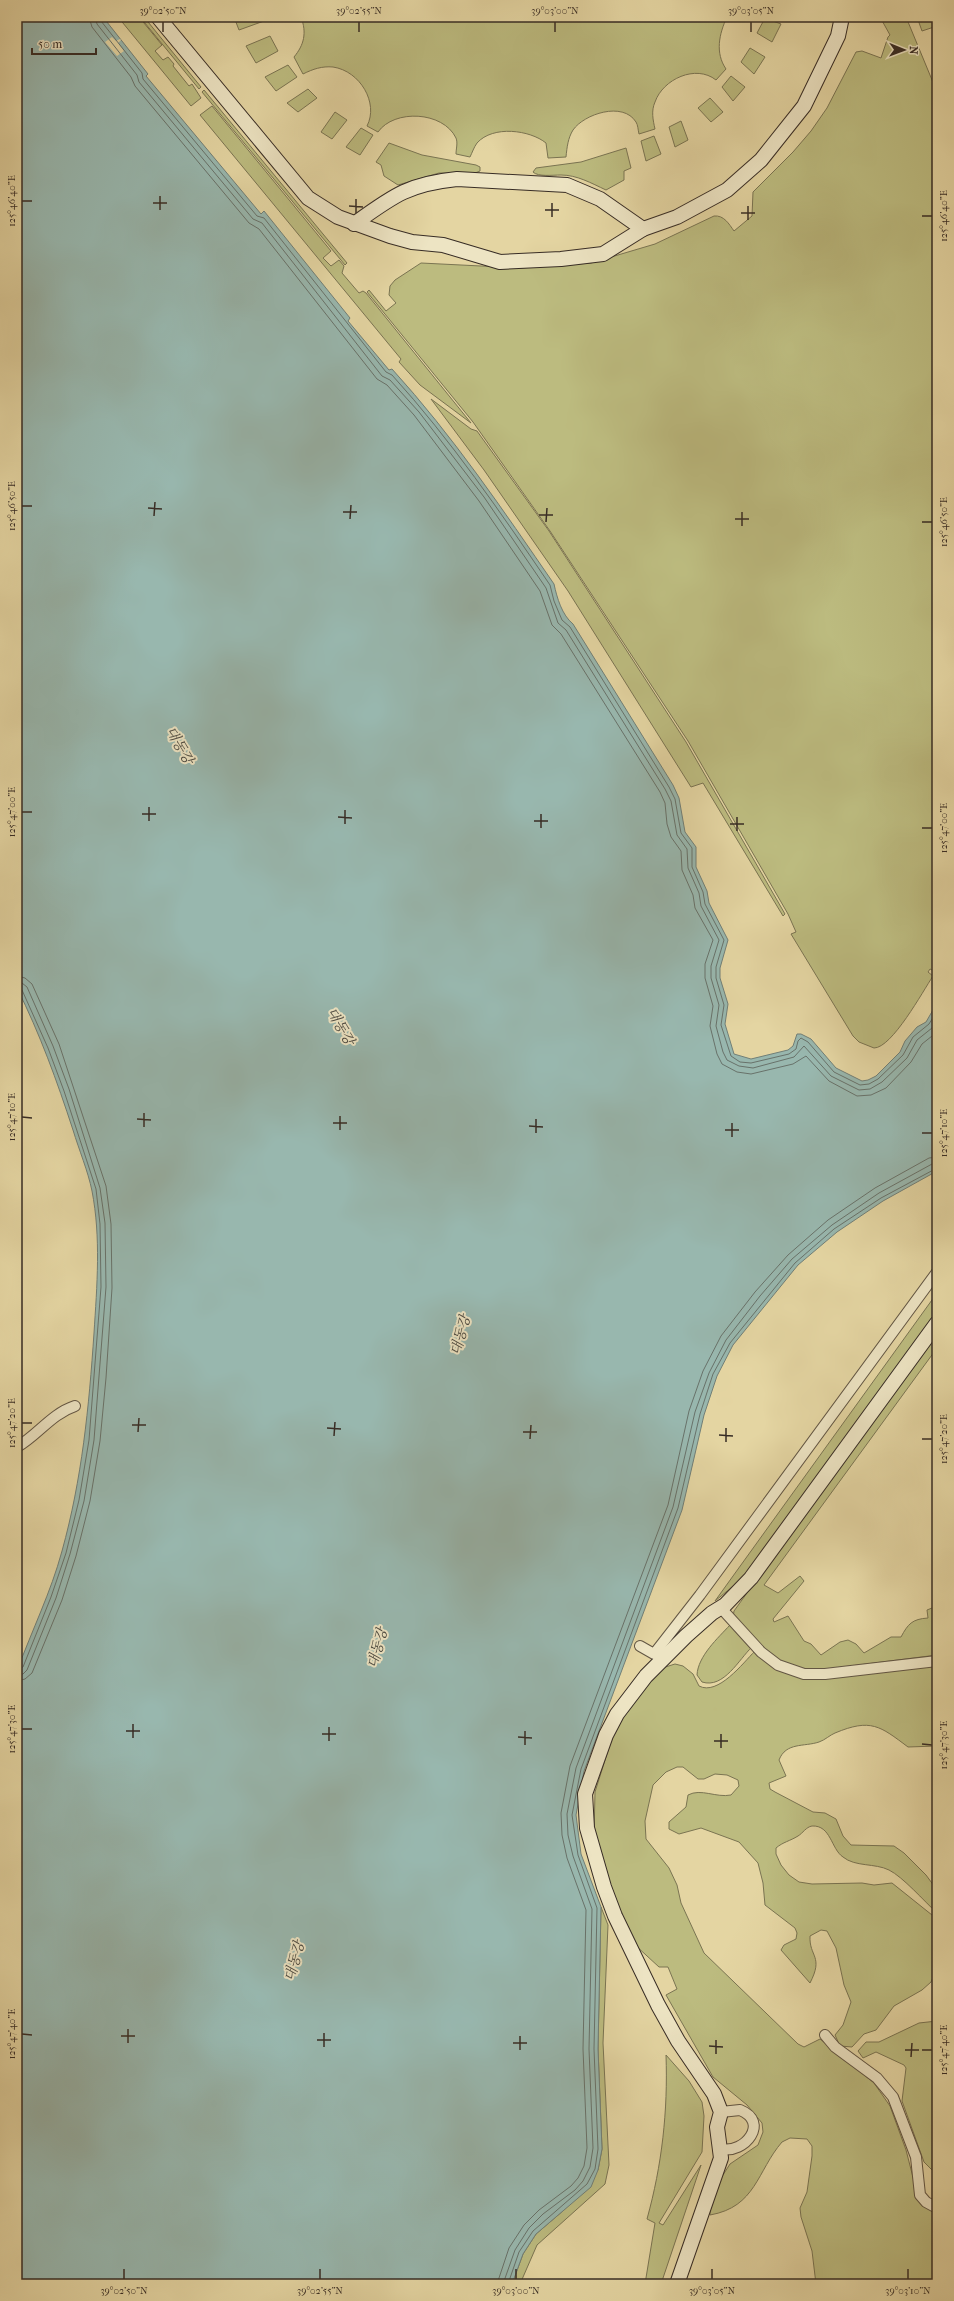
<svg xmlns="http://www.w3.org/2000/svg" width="954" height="2301" font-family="'IM FELL French Canon','Noto Serif KR',serif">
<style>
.green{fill:#bcbb7f;stroke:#7a7452}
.water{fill:#98b7ae;stroke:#717f77}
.pier{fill:#e4d5a2}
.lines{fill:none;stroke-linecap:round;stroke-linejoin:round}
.shore{stroke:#68726a;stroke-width:1}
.street-casing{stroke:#625644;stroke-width:12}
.secondary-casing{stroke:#372c25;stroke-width:16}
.street{stroke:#ede4c3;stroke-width:10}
.secondary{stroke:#ede4c3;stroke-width:14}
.ticks{fill:none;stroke:#372c25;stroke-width:1.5}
.labels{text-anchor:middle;stroke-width:4;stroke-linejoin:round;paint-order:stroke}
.water-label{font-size:14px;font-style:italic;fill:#4a4840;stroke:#ede4c3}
.neatline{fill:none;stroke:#372c25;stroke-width:1.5}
.ticks-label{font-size:10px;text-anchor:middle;fill:#372c25}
</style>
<rect width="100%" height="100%" fill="#e4d5a2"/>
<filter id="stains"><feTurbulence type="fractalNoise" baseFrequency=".005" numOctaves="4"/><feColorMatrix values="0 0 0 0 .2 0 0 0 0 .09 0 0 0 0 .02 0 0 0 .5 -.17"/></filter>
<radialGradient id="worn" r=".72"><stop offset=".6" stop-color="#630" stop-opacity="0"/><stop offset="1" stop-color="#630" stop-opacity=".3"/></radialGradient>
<g class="green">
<polygon points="118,17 139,17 162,45 155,51 163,60 168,57 174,64 173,66 189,86 192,84 201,98 191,106"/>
<polygon points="140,17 144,17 201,87 199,89"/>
<polygon points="234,17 262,17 264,21 239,30"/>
<path d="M301 17H727C719 34 715 53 726 69L716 80C696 64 663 79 655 102 651 111 653 120 655 129L639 134C638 130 638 125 636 122 623 101 584 114 573 130 568 138 567 147 566 157L548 158 546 143C530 130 493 125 477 143 474 147 472 153 470 157L456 154C456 149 458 143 456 138 443 111 394 109 378 132L367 126C379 103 360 71 333 67 322 66 313 69 303 74L294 57C304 45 307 33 301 17Z"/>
<path d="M880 17H906L937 92V969L936 972 930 969 928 972 933 976C923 991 892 1048 874 1048L859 1042 853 1036 791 934 796 932 788 914 688 741 550 531 473 422 367 292 369 290 386 311 396 303 389 295 390 286 395 280 421 263 521 268 591 263 655 244 714 216C724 215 729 224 734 231L752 216 753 192 793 152 811 131 827 108 856 52 862 51 881 58 888 37 890 35Z"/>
<polygon points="917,17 937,17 937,26 922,31"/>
<polygon points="765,18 781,24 772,42 757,33"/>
<polygon points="270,36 278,51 256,63 246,46"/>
<polygon points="750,48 765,57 754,74 741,62"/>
<polygon points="288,65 297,77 276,91 265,77"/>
<polygon points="731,76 745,87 733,101 722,87"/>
<polygon points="308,89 317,98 298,112 287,103"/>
<polygon points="204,90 347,263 345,265 202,92"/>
<polygon points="710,98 723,112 711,122 698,108"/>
<polygon points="212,106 331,251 323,258 331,266 339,260 344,266 342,273 359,293 363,291 366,293 471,423 420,385 399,362 401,359 200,115"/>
<polygon points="335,112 347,120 332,139 321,132"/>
<polygon points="681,121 688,140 675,147 669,127"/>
<polygon points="361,128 373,135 360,155 346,147"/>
<polygon points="654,136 661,154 646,161 641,141"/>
<polygon points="389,143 422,155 476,165 480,167 480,171 475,173 439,173 398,185 384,176 381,165 376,162"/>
<path d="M626 148 631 168 624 171V180L606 190C591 183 577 175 561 175 553 175 538 177 533 172L536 168 581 162Z"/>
<polygon points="431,399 471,429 477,431 549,531 686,742 785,914 783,916 703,783 691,787 568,591 484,470"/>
<polygon points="937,1293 937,1314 749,1573 715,1601"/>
<path d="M937 1330V1348L764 1585 778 1593 800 1576 804 1581 773 1619 774 1622 788 1616 804 1641 811 1644 821 1655 840 1642 848 1640 856 1644 864 1653 891 1637H901C908 1624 912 1619 928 1618L927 1610 937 1606V1655L811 1671 781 1662 762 1647 733 1617 734 1611Z"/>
<path d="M730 1625 752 1647C739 1659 724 1689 702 1682L697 1675C698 1656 718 1638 730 1625Z"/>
<path d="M755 1651 791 1674 937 1664V1746L908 1747C880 1726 871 1718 835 1733 830 1735 825 1740 819 1742 804 1747 786 1742 779 1760L786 1776 769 1783 770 1789 775 1792 813 1812 825 1813 836 1819 843 1836 851 1845 894 1846 904 1853 926 1875 937 1890V1913C924 1901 903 1877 889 1870 875 1863 855 1867 843 1857 831 1849 831 1825 812 1826 806 1827 803 1833 798 1836 790 1841 783 1842 776 1848V1854L781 1865 789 1875 799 1882 812 1884 862 1883 874 1885 892 1883 937 1919 936 1971 931 1982 922 1990 894 2006 876 2030 864 2034 852 2047 840 2046 835 2035 843 2025 851 2002 844 1985 836 1948 827 1931 821 1930 810 1936C809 1957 824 1956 810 1983L781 1950 784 1945 796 1939 797 1933 795 1928 765 1905 763 1883 758 1863 739 1842 701 1828 679 1834 669 1829V1822L686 1807 688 1795C701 1788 716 1798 731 1795L739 1786 738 1780 727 1775 715 1774 704 1779H698L683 1767H677L666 1772 653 1785 645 1821 646 1839 669 1868 677 1885 681 1903 704 1953 798 2044 804 2047 820 2039 874 2083 890 2106 906 2150 916 2189 924 2206 937 2214V2284H816L812 2251 801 2217 800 2208 807 2192 812 2156V2146L807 2139 790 2138 782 2142C757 2171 756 2207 710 2215V2206L714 2189 730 2164 758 2145 763 2132 762 2123 747 2105 713 2077 666 1995 677 1989 668 1967H659L634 1944 623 1920 594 1837 595 1792 611 1741 626 1711 659 1669 675 1664 683 1666 693 1674 699 1686C718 1696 743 1663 755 1651Z"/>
<polygon points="601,1907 608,1925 603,2043 609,2165 605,2184 537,2245 520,2284 512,2284 523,2254 536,2234 564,2210 598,2170 602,2149 598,2049"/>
<polygon points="937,2021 937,2175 924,2162 902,2101 906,2068 904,2065 876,2052 863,2058 858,2051 866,2042 879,2042 919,2023"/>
<path d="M666 2055 689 2081 702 2102 704 2116 702 2152 659 2223 663 2225 701 2165 661 2284H645L655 2223 647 2219C662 2165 668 2111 666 2055Z"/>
</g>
<path class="water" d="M17 17H103L148 74 146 76 261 214 264 211 350 318 348 321 389 370 392 369C453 436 503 510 554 584 557 598 562 615 573 624L673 785 679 798 685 832 696 847V867L707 891 709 903 728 940 720 968V978L728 1004 725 1024 734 1054 751 1059 788 1050 793 1046 797 1034H801L811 1039 836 1068 862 1081 868 1080 876 1076 900 1052 905 1041 917 1027 926 1022 937 1003V1171L883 1201 837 1232 798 1265 733 1345 717 1376 704 1415 682 1510 584 1771 576 1815 581 1854 601 1907 598 2049 602 2149 598 2170 591 2187 536 2234 523 2254 512 2284H17V1671C32 1630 51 1592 62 1551 82 1479 89 1407 94 1333 97 1286 101 1237 92 1191 88 1171 79 1150 73 1130 57 1081 40 1034 17 988Z"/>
<polygon class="pier" points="112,37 116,41 120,39 121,40 118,43 124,51 117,56 105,42"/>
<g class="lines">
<g class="shore">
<polyline points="89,17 92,27 131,77 135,86 249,223 259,229 377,379 387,385 414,415 479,501 540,591 552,625 561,634 660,792 665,803 667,824 671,837 681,851 682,870 693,895 695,908 713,940 705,964 705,978 713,1006 710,1026 717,1054 722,1064 737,1072 751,1074 793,1064 806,1056 829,1081 857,1096 871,1095 886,1088 911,1062 922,1044 937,1032"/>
<polyline points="95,17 97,24 137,75 139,82 253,219 262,223 382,376 390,380 419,412 484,497 546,588 558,623 566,630 665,789 671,801 677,835 687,849 688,868 699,893 701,906 719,940 711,966 711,978 719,1005 716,1026 723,1052 727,1060 739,1066 753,1068 794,1057 804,1046 831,1076 859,1090 870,1089 882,1082 907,1058 917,1040 932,1028 937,1021"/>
<path d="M100 17 101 21 142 73 143 79 257 216 264 218 386 372 392 375C451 440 501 513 550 585L554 601 562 620 570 627 669 787 675 799 681 833 692 848V867L703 892 705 904 724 940 716 967V978L724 1005 721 1025 731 1056 740 1062 751 1063 789 1054 796 1049 798 1041 801 1038 808 1042 834 1072 860 1085 869 1084 878 1079 903 1055 913 1037 929 1024 937 1011"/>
<polyline points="17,976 25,978 32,984 59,1044 106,1186 111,1224 112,1288 106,1378 100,1441 90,1501 76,1556 62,1600 32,1673 25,1679 17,1681"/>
<polyline points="17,982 22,983 27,987 53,1046 69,1089 100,1188 105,1223 106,1287 94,1440 84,1501 70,1554 56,1598 27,1670 23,1674 17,1675"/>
<polyline points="17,987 22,990 48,1048 64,1091 96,1189 100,1224 101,1287 89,1440 79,1500 66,1553 51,1597 23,1667 17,1670"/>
<polyline points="497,2284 509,2248 524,2225 539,2210 571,2186 578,2178 584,2166 587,2148 583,2049 586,1910 567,1858 562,1835 561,1813 570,1766 668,1505 689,1411 703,1371 721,1336 755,1292 788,1255 828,1220 875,1188 929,1158 937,1157"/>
<polyline points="503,2284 515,2250 529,2228 543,2214 575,2190 583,2181 590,2167 593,2148 589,2049 592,1909 573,1856 568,1835 567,1814 576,1768 673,1507 695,1412 709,1373 726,1340 760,1296 792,1259 832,1225 879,1193 932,1164 937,1163"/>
<polyline points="508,2284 519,2252 533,2231 587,2184 595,2169 598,2149 594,2049 597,1908 578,1855 572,1815 581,1769 678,1508 700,1414 713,1374 730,1343 795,1263 834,1229 881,1198 937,1168"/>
</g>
<defs>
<g id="street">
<path d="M17 1447C38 1435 51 1414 75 1406"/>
<polyline points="721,1608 761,1652 778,1665 804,1674 825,1674 937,1661"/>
<polyline points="640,1646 654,1654 700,1595 937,1272"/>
<polyline points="825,2035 835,2047 877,2078 893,2097 916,2157 920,2195 926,2202 937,2208"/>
<path d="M721 2149C745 2154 770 2122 740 2110L721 2112"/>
</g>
<g id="secondary">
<polyline points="158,17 308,198 338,217 390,236 412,242 443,245 500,262 561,259 603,254 643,229 677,217 727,190 761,160 804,106 838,36 842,17"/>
<path d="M354 224C393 196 408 184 457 179L567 185 600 199 643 229"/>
<polyline points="677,2284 721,2158 717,2127 721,2112 714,2094 678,2041 658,2005 615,1916 604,1887 587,1828 585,1794 606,1735 617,1714 646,1676 686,1636 712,1613 725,1605 751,1578 937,1323"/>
</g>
</defs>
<use href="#street" class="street-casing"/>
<use href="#secondary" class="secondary-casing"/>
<use href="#street" class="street"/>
<use href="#secondary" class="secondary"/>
</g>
<path class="ticks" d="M163 32V22M359 32V22M555 32V22M751 32V22M22 201H32M153 203H167M349 206 363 207M160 210V196M545 210H559M356 213V199M741 213H755M922 216H932M552 217V203M748 220V206M22 506H32M148 508 162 509M343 512H357M539 515H553M154 516 155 502M350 519 351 505M735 519H749M546 522 547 508M922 522H932M742 526V512M22 812H32M142 814H156M338 817 352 818M149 821V807M534 821H548M345 824V810M730 824H744M541 828V814M922 828H932M737 831V817M22 1117 32 1118M137 1119 151 1120M333 1123H347M529 1126 543 1127M144 1127V1113M340 1130V1116M725 1130H739M536 1133V1119M922 1133H932M732 1137V1123M22 1423H32M132 1425H146M327 1428 341 1429M138 1432 139 1418M523 1432H537M719 1435 733 1436M334 1436 335 1422M530 1439 531 1425M922 1439H932M726 1442V1428M22 1729H32M126 1731H140M322 1734H336M518 1737 532 1738M133 1738V1724M329 1741V1727M714 1741H728M922 1744 932 1745M525 1745V1731M721 1748V1734M22 2034 32 2035M121 2036H135M317 2040H331M128 2043V2029M513 2043H527M709 2046 723 2047M324 2047V2033M520 2050V2036M905 2050H919M922 2050H932M716 2054V2040M911 2057 912 2043M124 2279V2269M320 2279V2269M516 2279V2269M712 2279V2269M908 2279V2269"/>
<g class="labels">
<g class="water-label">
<text transform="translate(180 745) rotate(60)" y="5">대동강</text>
<text transform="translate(341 1026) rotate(60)" y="5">대동강</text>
<text transform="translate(460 1335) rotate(-75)" y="5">대동강</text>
<text transform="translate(377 1648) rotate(-75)" y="5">대동강</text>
<text transform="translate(294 1961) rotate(-75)" y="5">대동강</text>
</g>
</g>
<rect width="954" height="2301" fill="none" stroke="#e4d5a2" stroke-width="44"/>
<g transform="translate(904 50) rotate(91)" stroke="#ede4c3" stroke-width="3" paint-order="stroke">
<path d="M0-3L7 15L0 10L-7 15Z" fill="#372c25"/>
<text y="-6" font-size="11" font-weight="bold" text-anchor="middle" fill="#372c25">N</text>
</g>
<path d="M32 48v6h64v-6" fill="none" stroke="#372c25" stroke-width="2"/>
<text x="38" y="48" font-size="12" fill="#372c25" stroke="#ede4c3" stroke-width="3" paint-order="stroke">50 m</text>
<rect x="22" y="22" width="910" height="2257" class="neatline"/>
<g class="ticks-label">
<text x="163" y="14">39°02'50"N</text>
<text x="359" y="14">39°02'55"N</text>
<text x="555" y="14">39°03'00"N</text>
<text x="751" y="14">39°03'05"N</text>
<text transform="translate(11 201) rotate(-90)" y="4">125°46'40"E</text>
<text transform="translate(943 216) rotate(-90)" y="4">125°46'40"E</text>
<text transform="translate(11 506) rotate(-90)" y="4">125°46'50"E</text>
<text transform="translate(943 522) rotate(-90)" y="4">125°46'50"E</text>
<text transform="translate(11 812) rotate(-90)" y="4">125°47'00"E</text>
<text transform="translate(943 828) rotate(-90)" y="4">125°47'00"E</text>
<text transform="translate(11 1117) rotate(-90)" y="4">125°47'10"E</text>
<text transform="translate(943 1133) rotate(-90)" y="4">125°47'10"E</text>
<text transform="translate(11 1423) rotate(-90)" y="4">125°47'20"E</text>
<text transform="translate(943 1439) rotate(-90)" y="4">125°47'20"E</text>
<text transform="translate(11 1729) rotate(-90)" y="4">125°47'30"E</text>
<text transform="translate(943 1745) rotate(-90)" y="4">125°47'30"E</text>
<text transform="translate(11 2034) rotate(-90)" y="4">125°47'40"E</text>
<text transform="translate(943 2050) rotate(-90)" y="4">125°47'40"E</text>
<text x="124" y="2294">39°02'50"N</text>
<text x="320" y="2294">39°02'55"N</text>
<text x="516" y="2294">39°03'00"N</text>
<text x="712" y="2294">39°03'05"N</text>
<text x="908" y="2294">39°03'10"N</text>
</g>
<rect width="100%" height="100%" filter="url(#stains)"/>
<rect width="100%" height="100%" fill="url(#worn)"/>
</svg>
